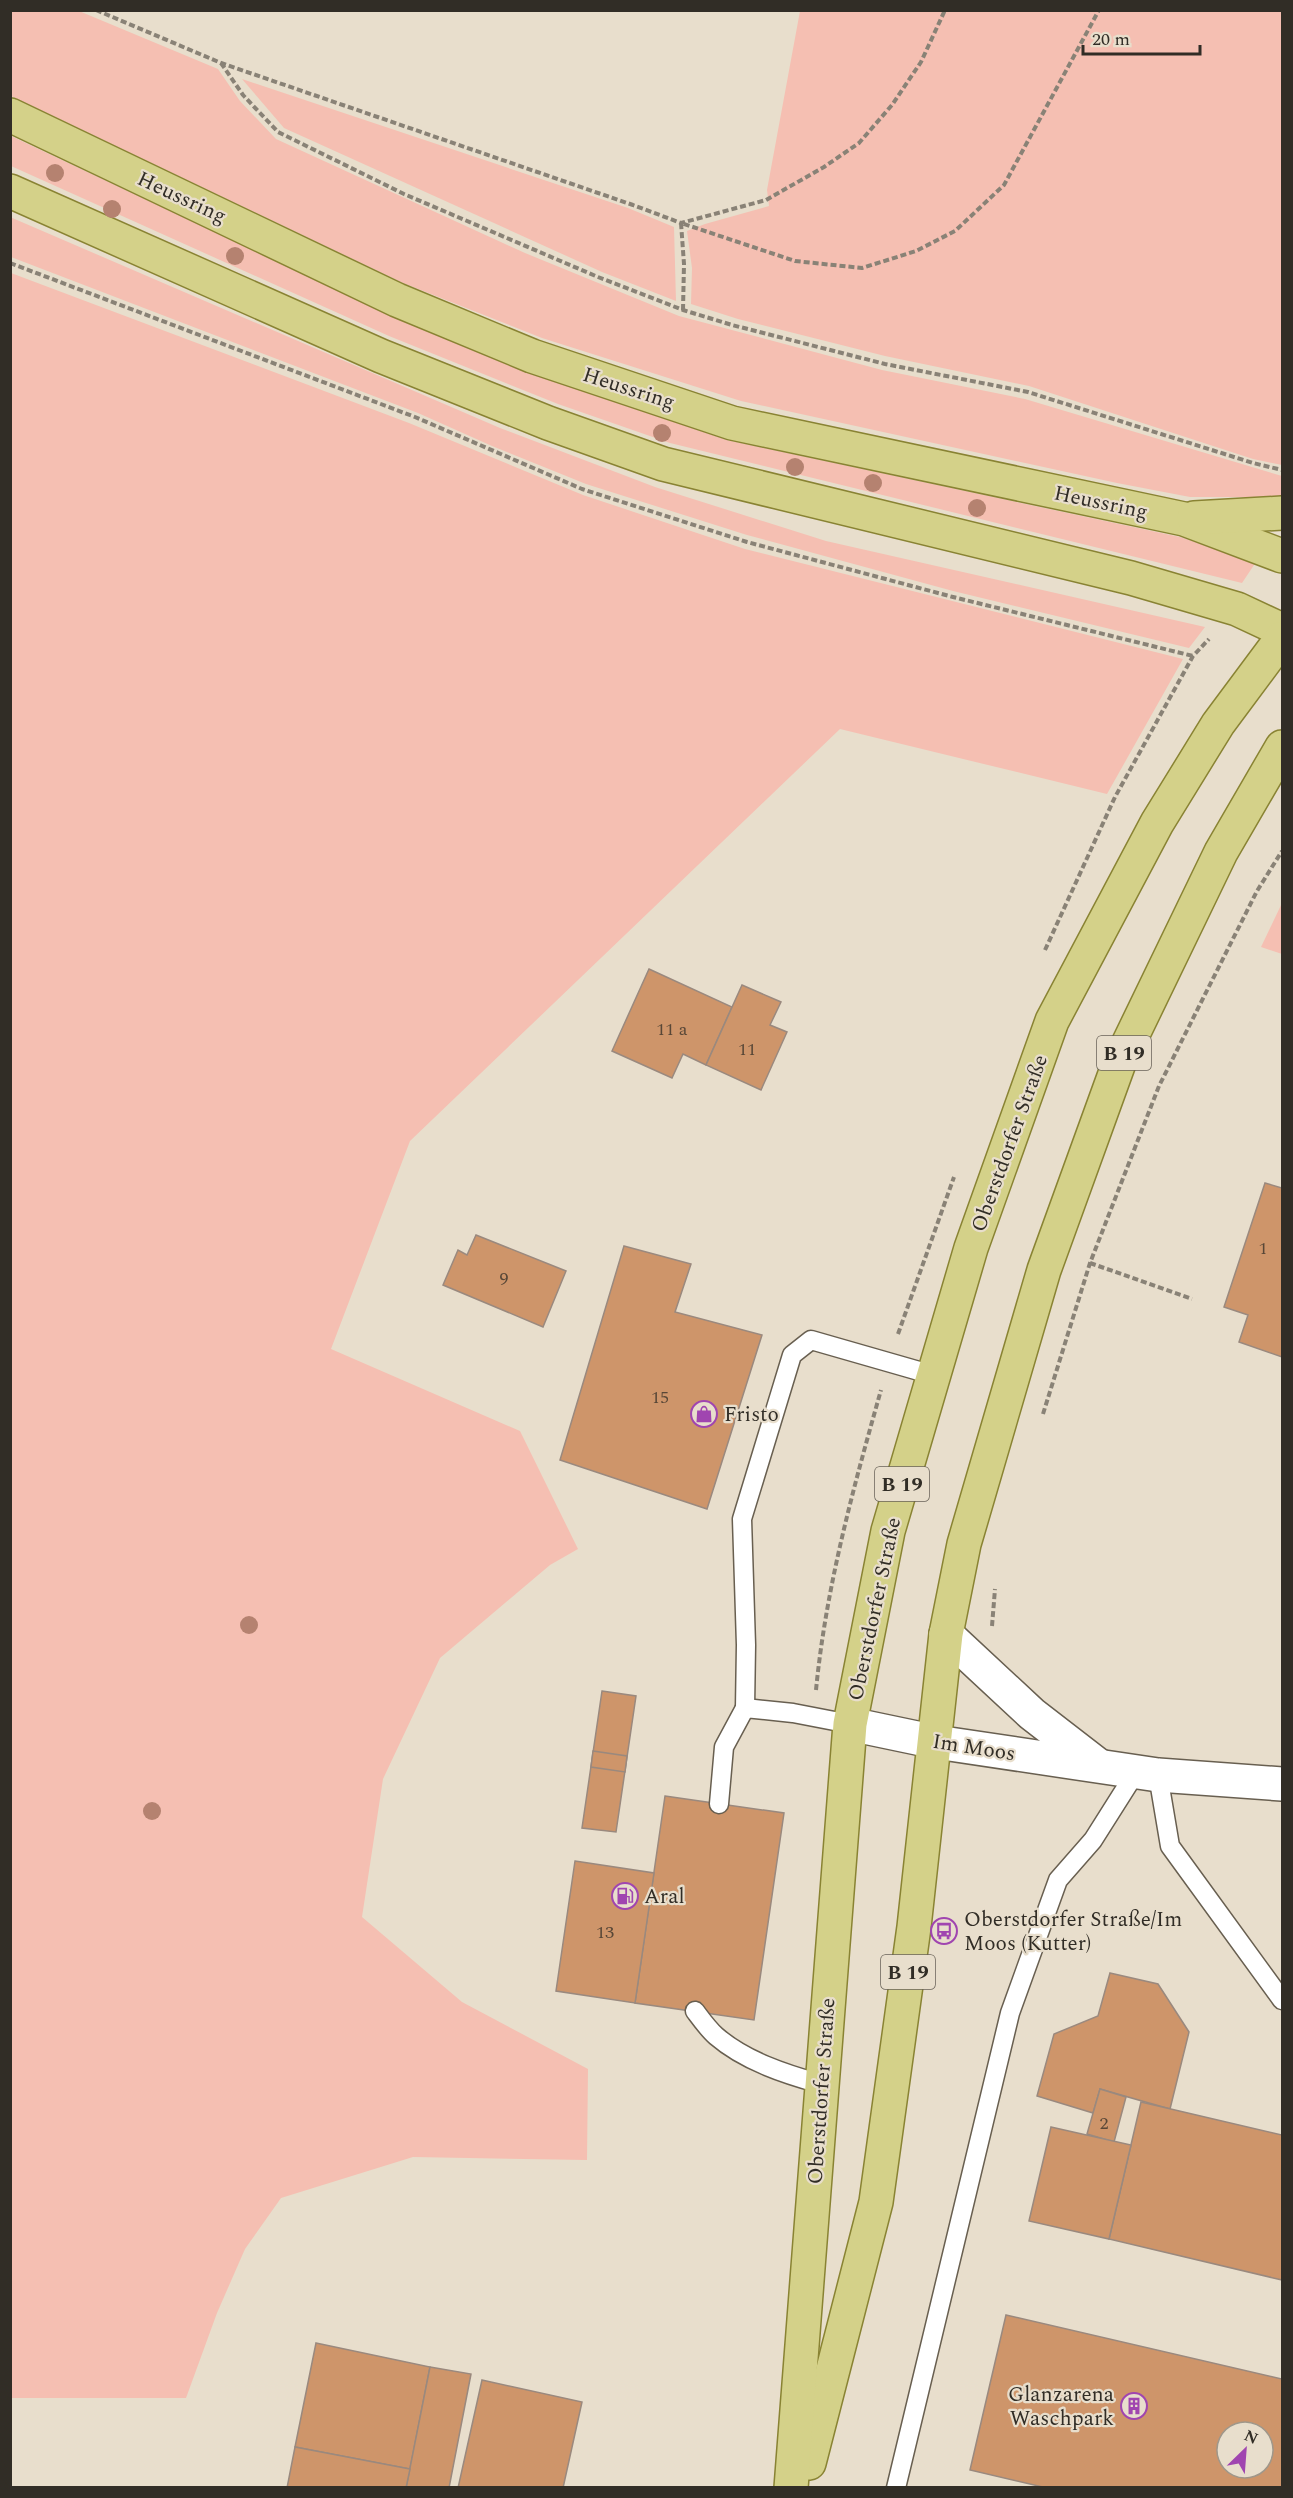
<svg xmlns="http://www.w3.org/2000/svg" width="1293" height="2498" font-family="Spectral,serif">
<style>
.green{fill:#f5bfb2}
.building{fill:#ce956a;stroke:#9a897e;stroke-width:1.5;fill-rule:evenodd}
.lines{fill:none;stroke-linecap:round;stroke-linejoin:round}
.lane-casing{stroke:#685f50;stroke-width:21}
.street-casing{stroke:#685f50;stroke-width:36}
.primary-casing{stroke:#898333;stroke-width:36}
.path{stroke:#898276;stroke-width:4;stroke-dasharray:6 3;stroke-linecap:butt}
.lane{stroke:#fff;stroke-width:18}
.street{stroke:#fff;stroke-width:33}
.primary{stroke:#d4d189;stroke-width:33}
.tree{fill:#b58270}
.labels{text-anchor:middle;stroke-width:4.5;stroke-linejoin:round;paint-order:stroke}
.number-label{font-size:18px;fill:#584737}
.shield{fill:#e8decc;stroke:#686258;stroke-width:1.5}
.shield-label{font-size:20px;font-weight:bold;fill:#312d26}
.street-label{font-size:21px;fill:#312d26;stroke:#e8decc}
.poi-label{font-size:21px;fill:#312d26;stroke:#e8decc;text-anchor:start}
</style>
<rect width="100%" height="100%" fill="#e8decc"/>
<g class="green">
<polygon points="10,11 79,11 218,69 240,101 276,139 525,253 679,316 882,370 1025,399 1282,476 1282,497 1190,497 1117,483 741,401 542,338 403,283 11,96"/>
<polygon points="800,11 1282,11 1282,465 1253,459 1029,386 885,356 738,319 691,304 692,268 687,231 705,224 769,206 767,190"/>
<polygon points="242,79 628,208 674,227 676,301 602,272 284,128"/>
<polygon points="11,136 389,314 525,370 727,440 1180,537 1256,562 1242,583 670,443 558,404 389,336 11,166"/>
<polygon points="10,217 500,428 655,487 826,541 1205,627 1189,648 953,591 747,535 586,484 492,446 418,413 11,257"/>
<polygon points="11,273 409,423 583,495 745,549 1183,659 1107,794 840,729 410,1141 331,1349 520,1431 578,1549 550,1565 440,1658 383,1779 362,1917 462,2002 588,2069 587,2160 413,2157 281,2198 245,2249 217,2313 186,2398 11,2398"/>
<polygon points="1282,903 1282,954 1261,947"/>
</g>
<g class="building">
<polygon points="649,969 732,1007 706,1065 683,1054 672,1078 612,1051"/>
<polygon points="742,985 781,1002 770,1025 787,1032 761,1090 706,1065"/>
<polygon points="1265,1183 1282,1188 1282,1357 1239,1342 1248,1315 1224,1307"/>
<polygon points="476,1235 566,1271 543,1327 443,1285 458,1250 467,1255"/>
<polygon points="624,1246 691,1264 675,1312 762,1335 707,1509 560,1460"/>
<polygon points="602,1691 636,1696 616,1832 582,1828"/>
<polygon points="593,1751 627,1756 625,1772 591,1767"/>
<polygon points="665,1796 784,1813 754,2020 635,2003"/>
<polygon points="575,1861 654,1873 635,2003 556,1991"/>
<polygon points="1110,1973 1158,1984 1189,2032 1170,2109 1100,2089 1093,2113 1037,2096 1054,2034 1098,2016"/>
<polygon points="1100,2089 1126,2097 1114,2142 1087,2134"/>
<polygon points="1141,2102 1282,2135 1282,2280 1109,2239"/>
<polygon points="1051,2127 1131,2145 1109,2239 1029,2221"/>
<path d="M1006 2315 1282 2379V2488H1047L970 2470ZM1227 2432H1263V2468H1227Z"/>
<polygon points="316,2343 430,2367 410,2469 295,2447"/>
<polygon points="430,2367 471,2374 449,2488 406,2488"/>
<polygon points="482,2380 582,2402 563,2488 458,2488"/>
<polygon points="295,2447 410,2469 406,2488 287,2488"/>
</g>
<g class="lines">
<defs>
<g id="lane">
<polyline points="745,1708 746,1645 742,1519 792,1355 811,1340 933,1375"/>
<polyline points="1158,1775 1170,1846 1282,2000"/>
<polyline points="719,1804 724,1747 745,1708 793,1713 850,1724"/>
<path d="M695 2011C701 2019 708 2029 716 2036 745 2061 785 2074 821 2084"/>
<polyline points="896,2488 1010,2013 1058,1880 1093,1840 1136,1772"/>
</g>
<g id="street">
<polyline points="946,1634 1032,1714 1098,1765"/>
<polyline points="850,1724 936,1742 1158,1775 1282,1784"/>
</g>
<g id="primary">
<polyline points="10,115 397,300 532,356 732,423 1184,519 1282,556"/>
<polyline points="10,191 381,356 548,423 663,464 1131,578 1237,609 1282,630"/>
<polyline points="1194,518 1282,513"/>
<polyline points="809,2463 876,2202 914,1927 946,1634 964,1544 1044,1270 1119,1063 1221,852 1282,747"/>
<polyline points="791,2488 850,1724 888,1531 971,1248 1052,1021 1157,823 1218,724 1282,638"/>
</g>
</defs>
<use href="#lane" class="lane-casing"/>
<use href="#street" class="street-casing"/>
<use href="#primary" class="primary-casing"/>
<g class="path">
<polyline points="96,10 221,63 633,205 681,223 766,200 824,167 859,143 892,105 921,62 945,10"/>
<polyline points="221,63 243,95 278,132 404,194 598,277 683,310 732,325 885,364 1028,392 1253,463 1282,470"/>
<polyline points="10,263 415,417 582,489 747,542 953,597 1193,656"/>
<polyline points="683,310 684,264 681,223 795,261 862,268 916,251 955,231 1004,185 1099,10"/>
<polyline points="1045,950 1115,797 1193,656 1209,639"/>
<polyline points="1090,1263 1192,1299"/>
<polyline points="898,1334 954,1177"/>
<polyline points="1043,1414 1090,1263 1159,1086 1257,891 1282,851"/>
<polyline points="992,1626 995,1589"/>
<path d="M816 1690C826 1587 853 1489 881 1390"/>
</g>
<use href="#lane" class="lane"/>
<use href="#street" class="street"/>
<use href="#primary" class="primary"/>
</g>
<g class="tree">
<circle cx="55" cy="173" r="9"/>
<circle cx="112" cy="209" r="9"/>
<circle cx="235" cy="256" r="9"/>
<circle cx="662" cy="433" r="9"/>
<circle cx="795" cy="467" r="9"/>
<circle cx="873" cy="483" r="9"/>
<circle cx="977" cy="508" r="9"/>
<circle cx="249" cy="1625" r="9"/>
<circle cx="152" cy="1811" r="9"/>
</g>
<defs>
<symbol id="shop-ring" viewBox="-11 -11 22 22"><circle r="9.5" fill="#e8decc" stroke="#a045b0" stroke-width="1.5"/><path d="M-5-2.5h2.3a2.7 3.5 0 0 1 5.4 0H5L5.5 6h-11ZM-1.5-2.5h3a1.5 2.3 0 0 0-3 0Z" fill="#a045b0"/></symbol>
<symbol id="fuel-ring" viewBox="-11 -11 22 22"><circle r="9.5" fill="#e8decc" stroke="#a045b0" stroke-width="1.5"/><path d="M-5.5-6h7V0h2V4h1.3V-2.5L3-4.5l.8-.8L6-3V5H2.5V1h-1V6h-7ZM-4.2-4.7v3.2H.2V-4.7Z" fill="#a045b0"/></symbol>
<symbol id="bus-ring" viewBox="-11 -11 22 22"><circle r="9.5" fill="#e8decc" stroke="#a045b0" stroke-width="1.5"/><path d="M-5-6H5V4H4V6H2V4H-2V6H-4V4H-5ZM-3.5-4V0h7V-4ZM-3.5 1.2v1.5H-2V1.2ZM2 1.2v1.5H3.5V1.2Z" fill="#a045b0"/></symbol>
<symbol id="building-ring" viewBox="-11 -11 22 22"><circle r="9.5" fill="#e8decc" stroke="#a045b0" stroke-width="1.5"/><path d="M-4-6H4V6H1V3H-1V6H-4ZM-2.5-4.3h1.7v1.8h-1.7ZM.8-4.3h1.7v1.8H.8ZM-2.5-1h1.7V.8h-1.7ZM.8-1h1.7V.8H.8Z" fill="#a045b0"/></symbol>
</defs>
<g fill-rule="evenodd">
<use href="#shop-ring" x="689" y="1399" width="30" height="30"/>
<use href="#fuel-ring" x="610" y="1881" width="30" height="30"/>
<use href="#bus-ring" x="929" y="1916" width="30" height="30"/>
<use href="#building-ring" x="1119" y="2391" width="30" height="30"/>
</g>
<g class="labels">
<g class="number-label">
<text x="672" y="1035">11 a</text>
<text x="747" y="1055">11</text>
<text x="1263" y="1254">1</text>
<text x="504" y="1284">9</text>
<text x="660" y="1403">15</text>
<text x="605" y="1938">13</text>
<text x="1104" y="2129">2</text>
</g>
<g class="shield">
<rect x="1097" y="1036" width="54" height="34" rx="4.5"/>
<rect x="875" y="1467" width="54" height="34" rx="4.5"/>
<rect x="881" y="1955" width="54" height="34" rx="4.5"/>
</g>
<g class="shield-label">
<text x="1124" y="1060">B 19</text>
<text x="902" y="1491">B 19</text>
<text x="908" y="1979">B 19</text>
</g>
<g class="street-label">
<text transform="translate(182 197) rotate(25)" y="7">Heussring</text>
<text transform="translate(629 388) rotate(18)" y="7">Heussring</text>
<text transform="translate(1101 502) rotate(12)" y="7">Heussring</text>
<text transform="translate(1009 1143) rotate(-70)" y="7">Oberstdorfer Straße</text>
<text transform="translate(874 1609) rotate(-78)" y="7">Oberstdorfer Straße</text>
<text transform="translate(974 1747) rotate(9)" y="7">Im Moos</text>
<text transform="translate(821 2091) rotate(-86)" y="7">Oberstdorfer Straße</text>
</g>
<g class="poi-label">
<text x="724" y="1421">Fristo</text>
<text x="644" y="1903">Aral</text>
<text x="964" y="1926">Oberstdorfer Straße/Im<tspan x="964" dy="24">Moos (Kutter)</tspan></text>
<text x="1114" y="2401" text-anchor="end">Glanzarena<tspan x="1114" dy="24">Waschpark</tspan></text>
</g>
</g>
<rect width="1293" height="2498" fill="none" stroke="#312d26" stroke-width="24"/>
<g transform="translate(1245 2450) rotate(25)"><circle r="28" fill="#e8decc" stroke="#9f978a" stroke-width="1.5"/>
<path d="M0-4.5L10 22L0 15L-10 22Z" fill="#a045b0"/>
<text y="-9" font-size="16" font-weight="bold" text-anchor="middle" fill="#312d26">N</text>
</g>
<path d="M1083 45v9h117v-9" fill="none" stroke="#312d26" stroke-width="3"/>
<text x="1092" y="45" font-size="18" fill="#312d26" stroke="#e8decc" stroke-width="4.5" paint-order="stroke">20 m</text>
</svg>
